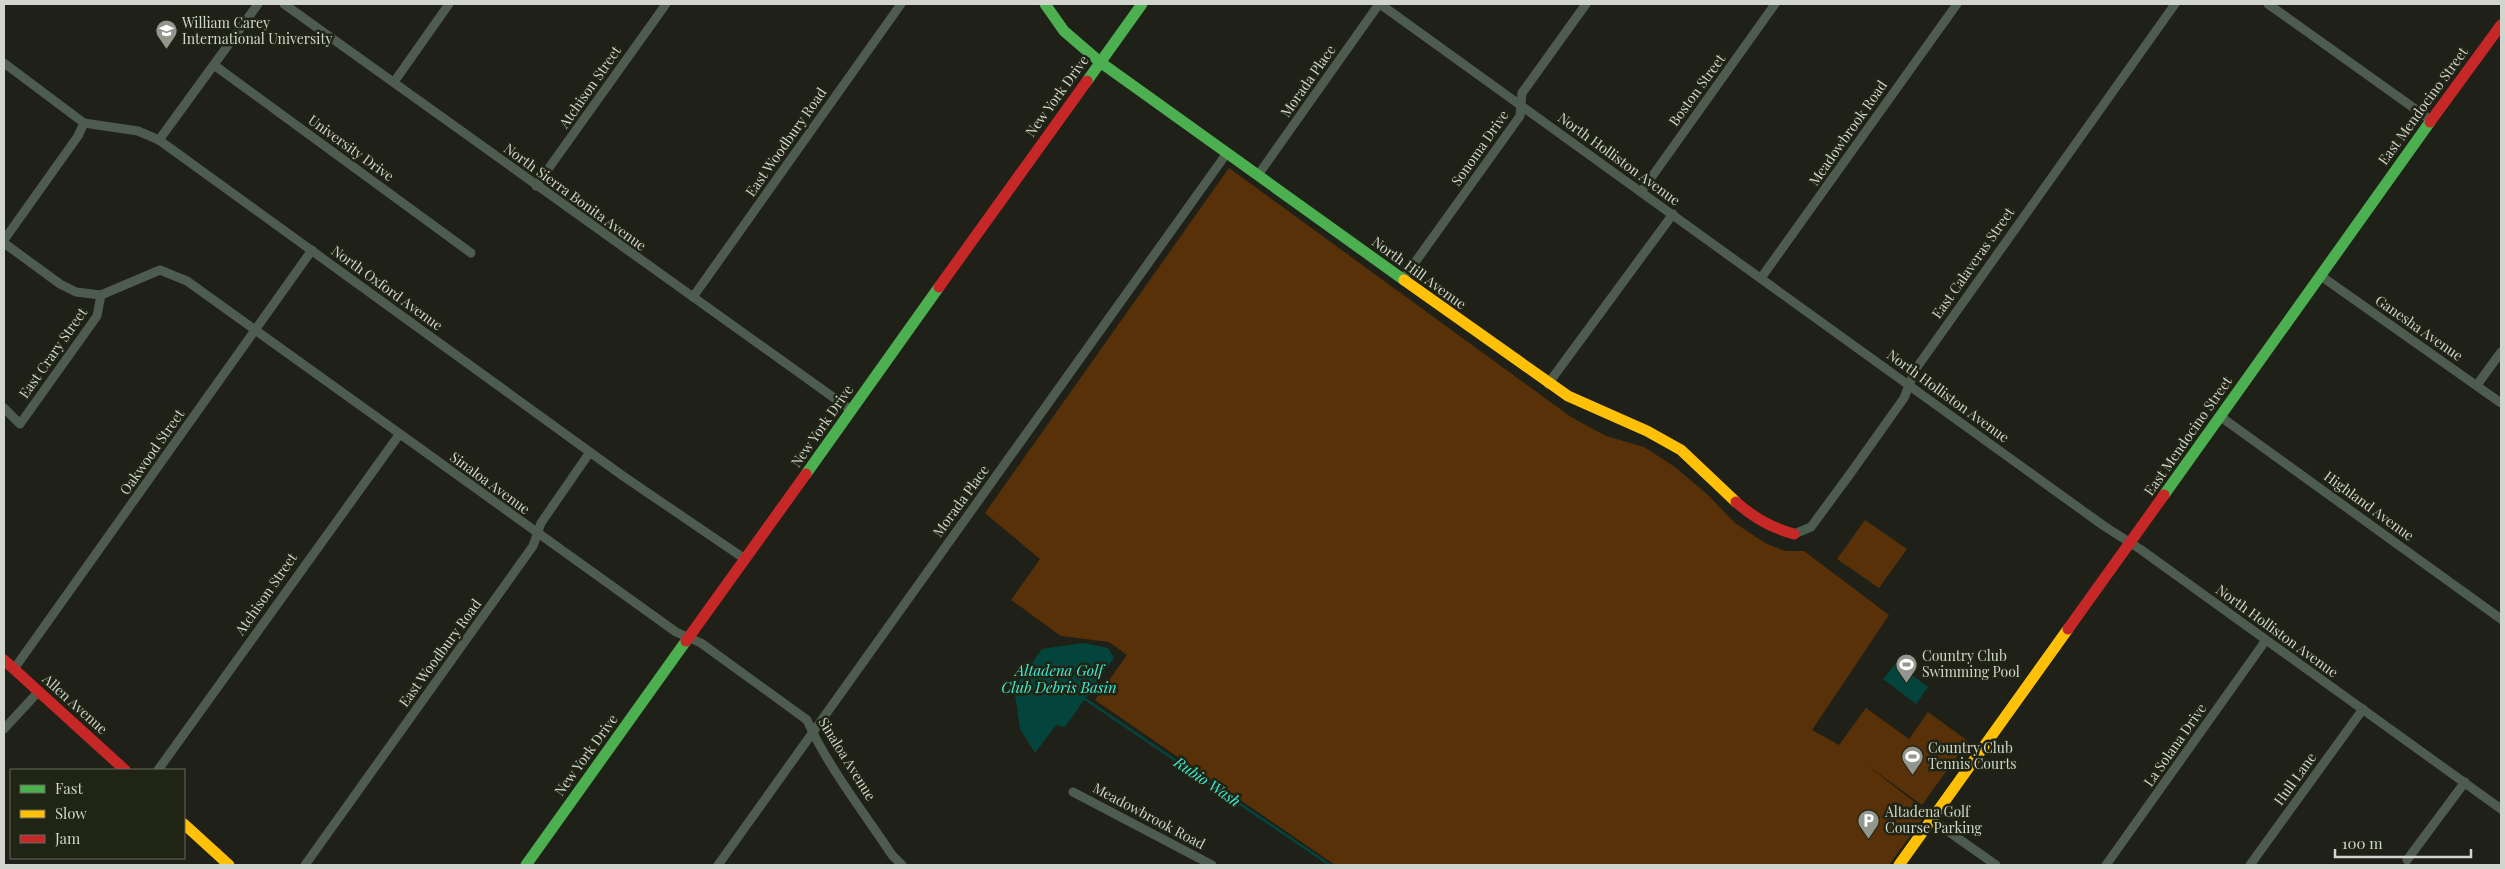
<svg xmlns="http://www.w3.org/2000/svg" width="2505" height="869" font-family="'Playfair Display',serif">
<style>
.green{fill:#583108}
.water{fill:#03453c}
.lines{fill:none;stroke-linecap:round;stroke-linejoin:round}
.stream{stroke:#03453c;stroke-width:2.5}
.street{stroke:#4e5c50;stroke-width:9}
.fast{stroke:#4caf50;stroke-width:11}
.slow{stroke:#ffc107;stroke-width:11}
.jam{stroke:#c62828;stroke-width:11}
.labels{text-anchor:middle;stroke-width:5;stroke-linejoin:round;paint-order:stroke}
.poi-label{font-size:14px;fill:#d2d5cb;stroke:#202415;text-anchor:start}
.street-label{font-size:14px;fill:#d2d5cb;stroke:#202415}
.water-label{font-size:15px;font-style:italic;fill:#40ead4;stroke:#202415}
</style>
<rect width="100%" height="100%" fill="#1f2018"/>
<g class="green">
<polygon points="1229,168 1571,417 1606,436 1644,447 1675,467 1708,495 1735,523 1765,543 1785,551 1804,551 1889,615 1812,730 1839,745 1866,708 1909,739 1928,712 1968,741 1922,805 1864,763 1917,804 1926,814 1889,865 1335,865 1095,700 1127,655 1109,642 1061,636 1011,600 1040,559 985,513"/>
<polygon points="1865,520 1907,549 1879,588 1837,559"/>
</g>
<g class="water">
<polygon points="1083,643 1108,648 1114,658 1065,727 1056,725 1035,753 1020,729 1014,688 1042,649"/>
<polygon points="1896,663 1928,687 1916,704 1883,679"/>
</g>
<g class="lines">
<polyline class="stream" points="1085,699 1330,865"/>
<g class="street">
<polyline points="284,4 851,410"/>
<polyline points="1380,4 2104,526 2140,549 2501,809"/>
<polyline points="2268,4 2432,121"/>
<polyline points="4,63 84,123 138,131 159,140 623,476 745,559"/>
<polyline points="214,65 471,253"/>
<polyline points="394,82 449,4"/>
<polyline points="159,140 258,4"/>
<polyline points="1258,175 1379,4"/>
<polyline points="536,186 666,4"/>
<polyline points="1641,192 1775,4"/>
<polyline points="4,240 78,136 84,123"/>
<path d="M4 243 60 284 76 292 101 295 160 270 187 281 676 632 701 643 807 720C826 764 865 814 892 855L902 865"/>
<polyline points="2321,276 2501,403"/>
<polyline points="1761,278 1957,4"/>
<polyline points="1403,279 1520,116 1522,93 1586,4"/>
<polyline points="693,297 901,4"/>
<polyline points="1548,384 1673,214"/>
<polyline points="2477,385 2501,352"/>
<polyline points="4,408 20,424 97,316 101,295"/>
<polyline points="2221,417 2501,619"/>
<polyline points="1794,534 1811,527 1850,474 1904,398 1915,370 2175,4"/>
<polyline points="14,669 312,250"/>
<polyline points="4,729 39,691"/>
<polyline points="158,770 399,435"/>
<polyline points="1073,792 1212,865"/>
<polyline points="1932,820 1996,865"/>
<polyline points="2407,860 2465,782"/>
<polyline points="305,865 533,546 541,523 590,452"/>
<polyline points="718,865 1227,153"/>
<polyline points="2106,865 2266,640"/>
<polyline points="2250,865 2363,709"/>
</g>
<g class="fast">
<polyline points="1045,4 1064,31 1100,62 1404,280"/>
<polyline points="1087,81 1142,4"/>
<polyline points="806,474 939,287"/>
<polyline points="2164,495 2430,122"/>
<polyline points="526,865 686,641"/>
</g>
<g class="slow">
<polyline points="1404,280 1568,396 1647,431 1681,450 1736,502"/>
<polyline points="184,824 229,865"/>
<polyline points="1899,865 2068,629"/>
</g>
<g class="jam">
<polyline points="2430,122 2501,25"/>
<polyline points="939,287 1087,81"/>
<path d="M1736 502C1754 518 1771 528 1794 534"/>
<polyline points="2068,629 2164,495"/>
<polyline points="686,641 806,474"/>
<polyline points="4,660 125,770"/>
</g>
</g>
<defs>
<symbol id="university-pin" viewBox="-11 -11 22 30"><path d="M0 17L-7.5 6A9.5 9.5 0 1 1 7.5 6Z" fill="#93968c" stroke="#202415"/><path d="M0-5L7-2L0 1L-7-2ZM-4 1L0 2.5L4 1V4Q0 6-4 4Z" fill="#fff"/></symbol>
<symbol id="stadium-pin" viewBox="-11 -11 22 30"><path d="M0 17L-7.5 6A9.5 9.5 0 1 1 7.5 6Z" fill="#93968c" stroke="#202415"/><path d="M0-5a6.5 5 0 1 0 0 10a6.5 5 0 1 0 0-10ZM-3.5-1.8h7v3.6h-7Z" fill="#fff"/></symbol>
<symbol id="parking-pin" viewBox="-11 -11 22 30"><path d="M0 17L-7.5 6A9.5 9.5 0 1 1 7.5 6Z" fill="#93968c" stroke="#202415"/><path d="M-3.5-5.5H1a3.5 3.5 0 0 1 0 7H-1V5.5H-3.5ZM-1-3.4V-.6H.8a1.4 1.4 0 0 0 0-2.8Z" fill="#fff"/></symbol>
</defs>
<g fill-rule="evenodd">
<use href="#university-pin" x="154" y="18" width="25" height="34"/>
<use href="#stadium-pin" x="1894" y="652" width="25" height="34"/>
<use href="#stadium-pin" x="1900" y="744" width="25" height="34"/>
<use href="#parking-pin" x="1856" y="808" width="25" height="34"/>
</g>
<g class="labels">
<g class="poi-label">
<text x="182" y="28">William Carey<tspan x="182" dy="16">International University</tspan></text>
<text x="1922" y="661">Country Club<tspan x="1922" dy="16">Swimming Pool</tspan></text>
<text x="1928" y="753">Country Club<tspan x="1928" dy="16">Tennis Courts</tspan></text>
<text x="1885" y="817">Altadena Golf<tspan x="1885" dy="16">Course Parking</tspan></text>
</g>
<g class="street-label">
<text transform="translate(1308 81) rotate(-55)" y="5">Morada Place</text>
<text transform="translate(590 87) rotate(-55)" y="5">Atchison Street</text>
<text transform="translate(1697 90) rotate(-54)" y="5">Boston Street</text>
<text transform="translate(1057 96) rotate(-54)" y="5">New York Drive</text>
<text transform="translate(2423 106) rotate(-54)" y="5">East Mendocino Street</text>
<text transform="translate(1848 133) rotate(-55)" y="5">Meadowbrook Road</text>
<text transform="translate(786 142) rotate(-55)" y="5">East Woodbury Road</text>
<text transform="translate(351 148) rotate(36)" y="5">University Drive</text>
<text transform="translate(1480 148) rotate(-55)" y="5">Sonoma Drive</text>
<text transform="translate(1619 159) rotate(36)" y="5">North Holliston Avenue</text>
<text transform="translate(575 197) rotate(36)" y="5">North Sierra Bonita Avenue</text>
<text transform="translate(1973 263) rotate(-55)" y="5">East Calaveras Street</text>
<text transform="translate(1419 273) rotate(36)" y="5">North Hill Avenue</text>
<text transform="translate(387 288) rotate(36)" y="5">North Oxford Avenue</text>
<text transform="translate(2419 328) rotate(35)" y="5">Ganesha Avenue</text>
<text transform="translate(53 353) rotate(-55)" y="5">East Crary Street</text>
<text transform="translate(1948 396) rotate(36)" y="5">North Holliston Avenue</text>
<text transform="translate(822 426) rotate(-55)" y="5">New York Drive</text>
<text transform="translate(2188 436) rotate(-55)" y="5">East Mendocino Street</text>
<text transform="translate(152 452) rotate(-55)" y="5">Oakwood Street</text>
<text transform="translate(490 483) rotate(36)" y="5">Sinaloa Avenue</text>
<text transform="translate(961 501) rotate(-54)" y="5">Morada Place</text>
<text transform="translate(2369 506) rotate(36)" y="5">Highland Avenue</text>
<text transform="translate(266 594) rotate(-55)" y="5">Atchison Street</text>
<text transform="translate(2277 631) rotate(36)" y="5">North Holliston Avenue</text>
<text transform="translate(440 653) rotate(-54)" y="5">East Woodbury Road</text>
<text transform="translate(75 704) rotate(42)" y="5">Allen Avenue</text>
<text transform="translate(2175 745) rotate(-55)" y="5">La Solana Drive</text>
<text transform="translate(586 755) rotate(-54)" y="5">New York Drive</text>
<text transform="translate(847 759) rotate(58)" y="5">Sinaloa Avenue</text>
<text transform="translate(2295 779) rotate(-54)" y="5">Hull Lane</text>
<text transform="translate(1149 816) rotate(28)" y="5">Meadowbrook Road</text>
</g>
<g class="water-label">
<text x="1059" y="676">Altadena Golf<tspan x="1059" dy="17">Club Debris Basin</tspan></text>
<text transform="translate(1207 782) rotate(34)" y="5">Rubio Wash</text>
</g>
</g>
<rect width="2505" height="869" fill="none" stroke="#d2d5cb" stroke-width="10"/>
<rect x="10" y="769" width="175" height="90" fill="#202415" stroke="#676b5e"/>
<rect x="20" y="785" width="25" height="8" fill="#4caf50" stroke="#676b5e"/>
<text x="55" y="794" font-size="15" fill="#d2d5cb">Fast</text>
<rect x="20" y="810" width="25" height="8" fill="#ffc107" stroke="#676b5e"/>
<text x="55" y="819" font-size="15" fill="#d2d5cb">Slow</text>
<rect x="20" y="835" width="25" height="8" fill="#c62828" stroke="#676b5e"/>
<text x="55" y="844" font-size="15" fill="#d2d5cb">Jam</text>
<path d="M2335 849v8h136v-8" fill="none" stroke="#d2d5cb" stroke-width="2.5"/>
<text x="2342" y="849" font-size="15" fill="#d2d5cb" stroke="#202415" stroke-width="4" paint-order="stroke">100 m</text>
</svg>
